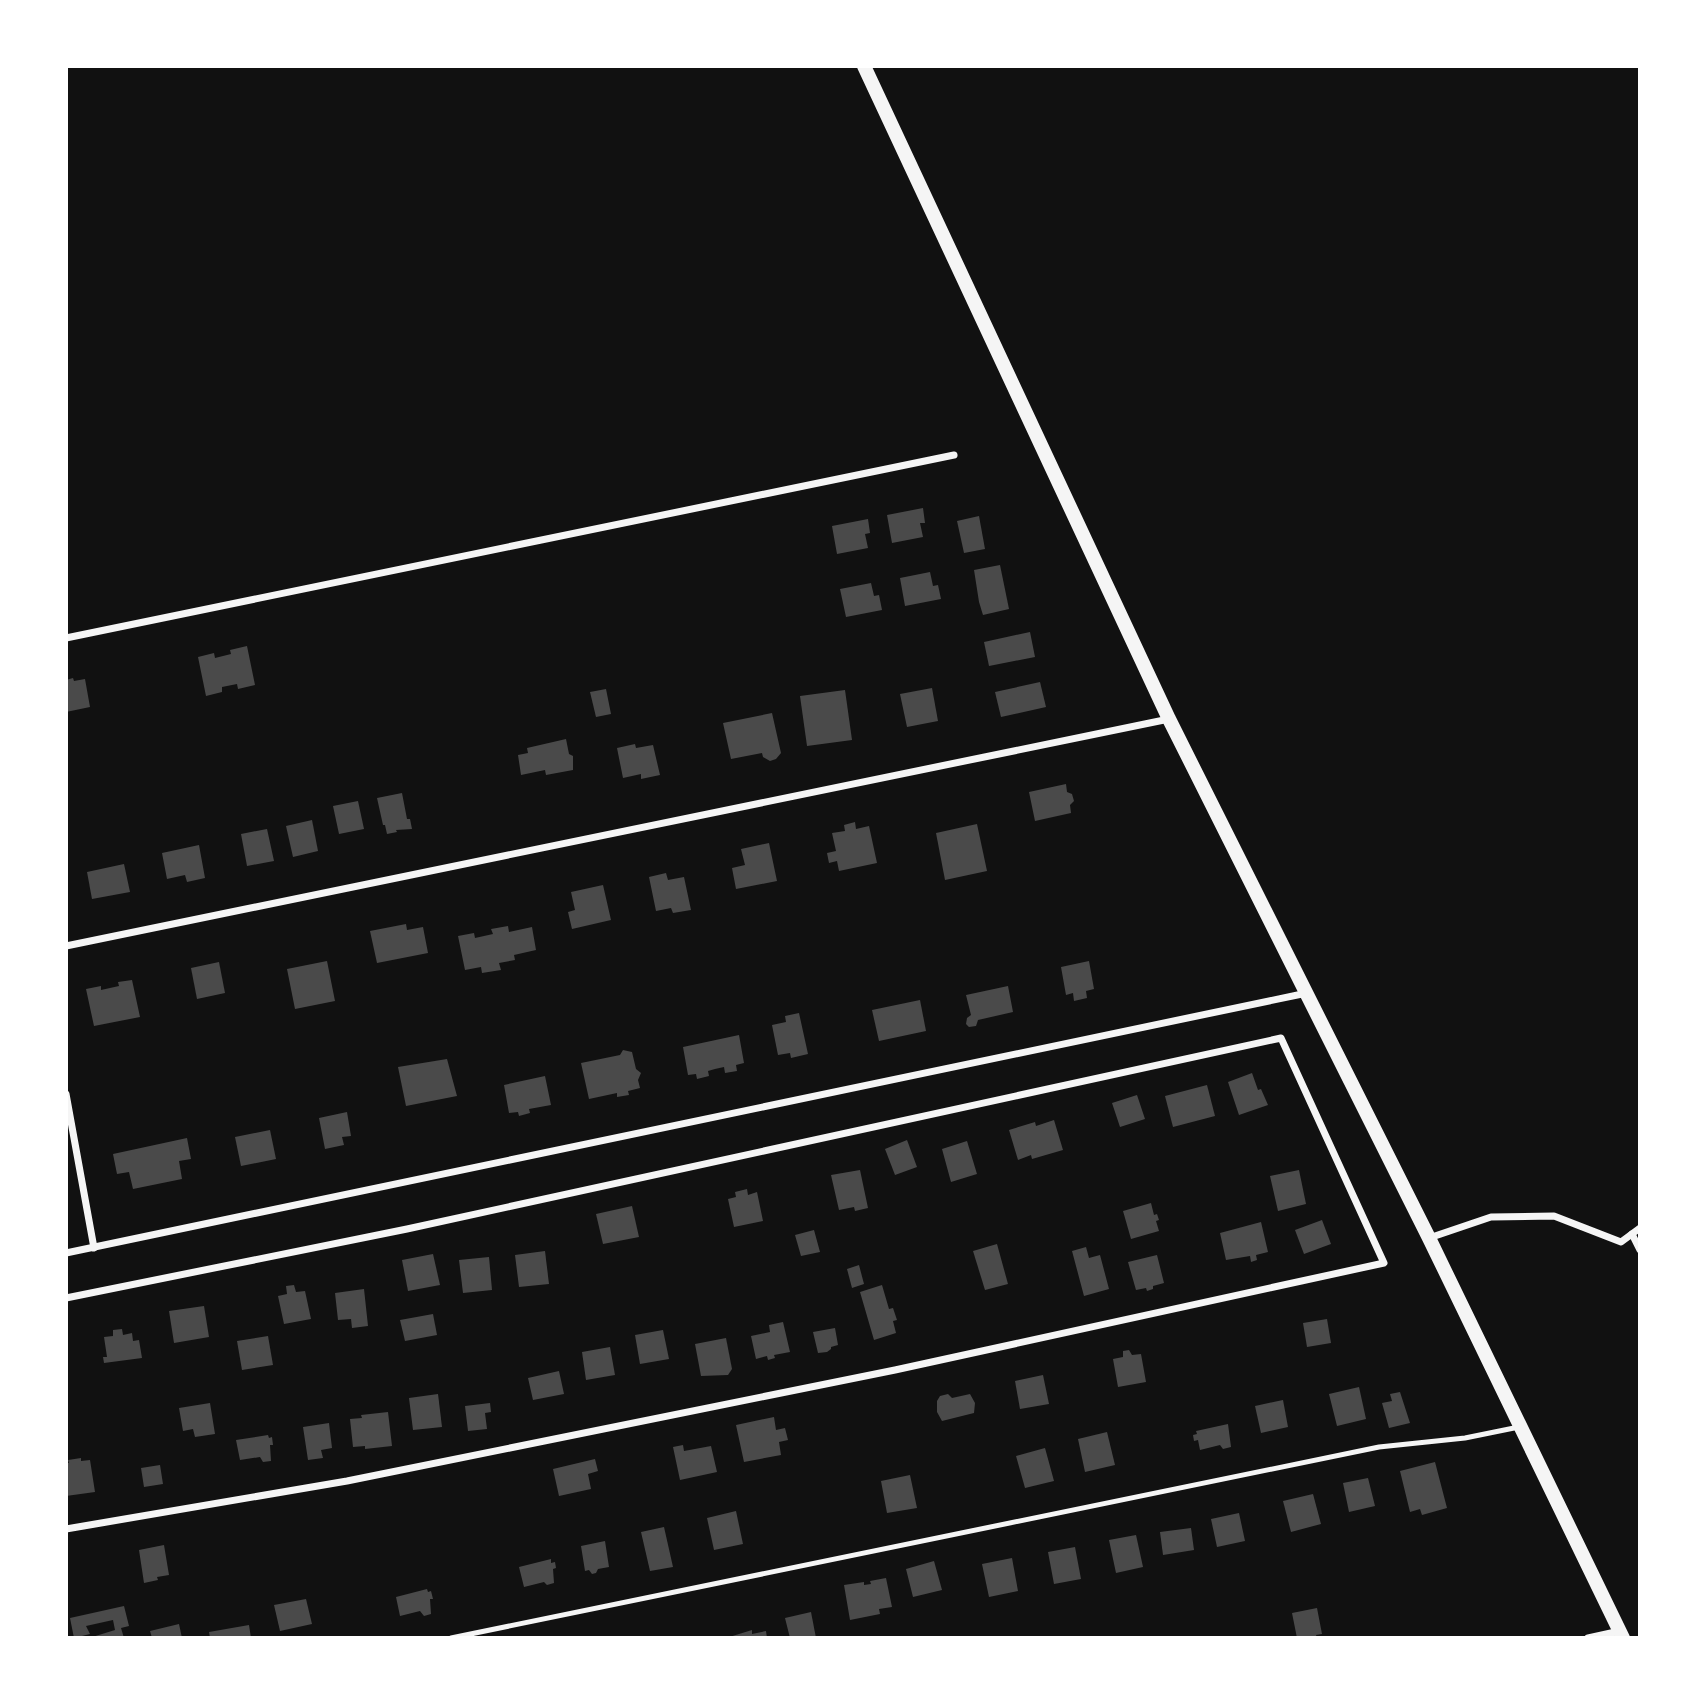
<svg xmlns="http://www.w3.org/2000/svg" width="1706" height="1704" font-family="Roboto,sans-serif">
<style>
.building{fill:#4a4a4a}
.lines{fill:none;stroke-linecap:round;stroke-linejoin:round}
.service{stroke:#f5f5f5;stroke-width:5}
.minor{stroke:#f5f5f5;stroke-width:7}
.secondary{stroke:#f5f5f5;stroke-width:14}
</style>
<rect width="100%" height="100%" fill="#111"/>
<g class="building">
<polygon points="923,508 925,523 920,523 923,537 892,543 887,515"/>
<polygon points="979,516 985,549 964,553 957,521"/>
<polygon points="868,519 870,533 865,534 868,548 837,554 832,526"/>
<polygon points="1000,565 1009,609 983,615 979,602 974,570"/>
<polygon points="930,572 933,586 938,585 941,599 905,606 900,578"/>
<polygon points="871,583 874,596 879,595 882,610 846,617 840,589"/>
<polygon points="1030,632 1035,657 989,666 984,642"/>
<polygon points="247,646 255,685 238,689 237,684 222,687 222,692 206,696 198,657 214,653 215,658 231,654 230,650"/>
<polygon points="73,678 74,681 85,679 90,707 66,712 66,680"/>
<polygon points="1040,682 1046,707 1001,717 995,692"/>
<polygon points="932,688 938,721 907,727 900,694"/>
<polygon points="606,689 611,714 596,717 590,692"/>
<polygon points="845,690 852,740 807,746 800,696"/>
<polygon points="772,713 781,753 776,759 770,761 763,757 762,753 731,759 723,723"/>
<polygon points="566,739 569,754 573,756 573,770 546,775 545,770 521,775 518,755 528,753 527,748"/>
<polygon points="635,744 636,748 653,745 660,775 641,779 641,774 623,778 617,748"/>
<polygon points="1066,784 1067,792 1072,794 1074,801 1070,805 1071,813 1035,821 1029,792"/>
<polygon points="402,793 407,819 410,819 412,829 396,830 397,832 387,834 385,825 383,825 377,798"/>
<polygon points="358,801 364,829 339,834 333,806"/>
<polygon points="312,820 318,851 293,857 286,826"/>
<polygon points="855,822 856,829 869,826 877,863 839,871 837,861 829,863 827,853 836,851 832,833 845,831 844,825"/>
<polygon points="977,824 987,871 945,880 936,833"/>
<polygon points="267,829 274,861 247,866 241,834"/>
<polygon points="769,843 777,881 736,889 732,868 745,865 741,849"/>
<polygon points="199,845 205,878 187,882 185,875 167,879 162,853"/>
<polygon points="124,864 130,892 92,899 87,872"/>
<polygon points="666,873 668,880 684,877 691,910 673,913 671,908 656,911 649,877"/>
<polygon points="603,885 611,920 572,929 568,912 575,910 571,892"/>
<polygon points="406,924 407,930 423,927 428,953 377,963 370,931"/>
<polygon points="508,926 509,932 532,927 536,950 514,955 515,960 499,963 501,970 482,973 481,967 465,970 458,936 474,933 475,938 493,934 491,929"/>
<polygon points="327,961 335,1001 295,1009 287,969"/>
<polygon points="1089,961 1094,989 1086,991 1087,998 1074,1001 1073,993 1066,995 1061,967"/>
<polygon points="219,962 225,993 197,999 191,968"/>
<polygon points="132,980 140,1017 94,1026 86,989 101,986 101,990 119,986 118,982"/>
<polygon points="1008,986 1013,1012 978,1020 976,1026 969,1027 966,1024 967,1018 971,1015 966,995"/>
<polygon points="920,1000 926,1031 879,1041 872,1010"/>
<polygon points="799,1013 808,1054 791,1058 790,1053 778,1055 772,1025 786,1022 785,1016"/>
<polygon points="739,1035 744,1063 736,1065 737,1071 725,1073 724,1067 715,1069 708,1071 709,1076 697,1079 696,1074 688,1075 683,1047"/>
<polygon points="623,1050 632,1052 636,1069 641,1073 638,1080 640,1088 628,1091 629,1095 617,1097 617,1093 589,1099 581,1063 620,1055"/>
<polygon points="447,1059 457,1096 406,1106 398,1067"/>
<polygon points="1252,1073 1258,1090 1261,1089 1268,1105 1239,1115 1228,1082"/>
<polygon points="545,1076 551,1105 529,1109 530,1113 519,1116 518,1112 509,1113 504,1085"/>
<polygon points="1207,1085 1215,1116 1173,1127 1165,1096"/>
<polygon points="1137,1095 1145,1119 1120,1127 1112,1103"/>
<polygon points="347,1112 351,1136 342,1137 344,1145 325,1149 319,1118"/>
<polygon points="1054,1120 1063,1150 1032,1159 1031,1155 1018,1160 1009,1130 1035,1122 1036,1126"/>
<polygon points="270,1130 276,1159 241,1166 235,1137"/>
<polygon points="187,1138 191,1159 179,1161 182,1179 133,1189 129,1172 117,1174 113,1154"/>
<polygon points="907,1140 917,1167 895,1175 885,1149"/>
<polygon points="967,1141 977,1174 951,1182 942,1149"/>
<polygon points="860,1170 868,1208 855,1211 854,1207 839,1210 831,1175"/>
<polygon points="1299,1170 1306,1204 1278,1211 1270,1176"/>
<polygon points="747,1189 748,1195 757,1192 763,1221 734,1227 728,1199 736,1197 735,1192"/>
<polygon points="1151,1203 1154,1215 1157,1214 1159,1220 1156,1221 1159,1231 1131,1239 1123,1211"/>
<polygon points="632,1206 639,1237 603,1244 596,1214"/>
<polygon points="1322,1220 1331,1244 1304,1254 1295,1230"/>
<polygon points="1261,1222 1268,1252 1256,1255 1257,1260 1251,1262 1250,1256 1226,1260 1220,1233"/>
<polygon points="814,1230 820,1252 801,1256 795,1235"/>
<polygon points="997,1244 1008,1284 985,1290 973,1251"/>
<polygon points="1086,1247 1089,1258 1100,1255 1109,1289 1084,1296 1072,1251"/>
<polygon points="545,1251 549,1284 519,1287 515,1255"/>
<polygon points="433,1254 440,1285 408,1291 402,1260"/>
<polygon points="1157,1255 1164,1283 1153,1286 1153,1289 1147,1291 1146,1288 1136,1290 1128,1262"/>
<polygon points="489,1257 492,1290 463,1293 459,1260"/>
<polygon points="859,1265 864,1284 852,1288 847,1269"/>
<polygon points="294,1285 296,1292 305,1291 311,1319 284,1324 278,1296 287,1294 286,1286"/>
<polygon points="882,1285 889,1309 893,1308 897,1320 893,1321 896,1333 874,1340 860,1292"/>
<polygon points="364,1289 368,1326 352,1328 351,1319 338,1320 335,1293"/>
<polygon points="204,1306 209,1337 174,1343 169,1311"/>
<polygon points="433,1314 437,1335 405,1341 400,1320"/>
<polygon points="1327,1319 1331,1343 1307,1347 1303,1323"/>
<polygon points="783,1322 790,1352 774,1355 775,1358 768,1360 767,1356 756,1359 751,1336 770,1332 769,1325"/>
<polygon points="835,1328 838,1345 831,1347 831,1349 827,1352 818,1353 813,1332"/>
<polygon points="122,1329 123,1335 132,1333 133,1341 139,1340 142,1358 104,1363 103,1357 107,1357 104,1337 113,1336 113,1330"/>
<polygon points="663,1330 669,1359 640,1364 635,1335"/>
<polygon points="268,1336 273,1365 242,1370 237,1341"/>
<polygon points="726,1338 732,1369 728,1375 701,1376 695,1344"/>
<polygon points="610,1347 615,1375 586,1380 582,1352"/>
<polygon points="1129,1350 1132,1355 1141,1354 1146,1382 1118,1387 1113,1359 1123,1357 1123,1351"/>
<polygon points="559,1371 564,1394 533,1400 528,1378"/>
<polygon points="1043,1375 1049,1404 1020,1409 1015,1381"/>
<polygon points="1359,1387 1366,1419 1337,1426 1329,1394"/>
<polygon points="1400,1392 1410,1423 1389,1428 1382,1403 1392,1401 1390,1394"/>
<polygon points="438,1394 442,1427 413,1430 409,1398"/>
<polygon points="948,1394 952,1398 970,1394 975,1403 974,1413 942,1421 937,1412 937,1401 940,1396"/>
<polygon points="1283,1400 1288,1427 1261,1433 1255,1406"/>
<polygon points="210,1403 215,1434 195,1437 193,1429 183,1431 179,1408"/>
<polygon points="490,1403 491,1412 485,1413 487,1429 468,1431 465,1406"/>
<polygon points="388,1412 392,1446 365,1449 365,1446 353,1447 350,1419 362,1418 361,1415"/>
<polygon points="774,1417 776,1430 785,1428 788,1440 779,1442 781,1455 744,1462 736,1425"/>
<polygon points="329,1423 332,1448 321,1450 323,1458 308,1460 303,1427"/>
<polygon points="1228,1424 1231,1447 1223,1449 1220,1445 1200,1450 1198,1440 1194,1441 1193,1435 1197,1434 1196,1431"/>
<polygon points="1107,1432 1115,1465 1085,1472 1078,1439"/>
<polygon points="268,1435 269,1438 272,1437 273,1445 270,1445 271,1461 263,1462 260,1457 240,1460 236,1440"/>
<polygon points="683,1445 684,1451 711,1446 717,1472 680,1480 673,1447"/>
<polygon points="1045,1448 1054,1481 1025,1488 1016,1456"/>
<polygon points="81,1458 81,1461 90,1460 95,1492 66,1496 66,1463 69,1463 68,1460"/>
<polygon points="595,1459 598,1471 588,1474 591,1489 559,1496 553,1469"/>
<polygon points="1435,1462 1447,1508 1422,1515 1420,1509 1410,1512 1400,1471"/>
<polygon points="160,1465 163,1484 144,1487 141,1468"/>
<polygon points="910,1475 917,1508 887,1513 881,1481"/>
<polygon points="1368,1478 1375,1506 1349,1512 1343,1483"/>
<polygon points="1313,1494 1321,1524 1291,1532 1283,1501"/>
<polygon points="736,1511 743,1544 714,1550 707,1518"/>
<polygon points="1239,1513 1245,1541 1217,1547 1211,1519"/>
<polygon points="664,1527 673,1567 650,1571 641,1532"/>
<polygon points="1191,1528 1194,1550 1163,1555 1160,1532"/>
<polygon points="1136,1535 1143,1567 1116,1573 1109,1540"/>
<polygon points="605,1541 609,1567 598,1569 596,1573 592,1574 589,1570 585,1571 581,1546"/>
<polygon points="164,1545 169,1575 157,1577 158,1580 144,1583 139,1550"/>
<polygon points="1075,1547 1081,1579 1054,1584 1048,1552"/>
<polygon points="1012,1558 1018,1591 989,1597 982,1564"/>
<polygon points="551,1559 551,1563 555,1562 556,1568 553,1569 554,1583 547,1585 544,1582 524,1587 519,1567"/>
<polygon points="934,1561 942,1590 913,1597 906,1569"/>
<polygon points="886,1578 892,1607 879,1609 880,1614 850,1620 844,1585 864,1582 864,1585 871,1584 870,1581"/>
<polygon points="427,1589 428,1592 431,1591 433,1599 430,1599 431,1614 424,1616 420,1611 400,1616 396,1597"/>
<polygon points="306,1599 312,1624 280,1631 274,1605"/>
<polygon points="124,1606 129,1626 121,1628 124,1638 89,1638 115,1630 113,1620 86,1626 90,1634 74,1638 70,1618"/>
<polygon points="1317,1608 1322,1634 1316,1635 1317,1638 1297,1638 1292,1613"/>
<polygon points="811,1612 816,1638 790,1638 785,1618"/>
<polygon points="179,1624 182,1638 152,1638 150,1631"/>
<polygon points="249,1625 251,1638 210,1638 209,1632"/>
<polygon points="752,1630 752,1634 766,1631 767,1638 726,1638"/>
</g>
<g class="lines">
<polyline class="service" points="451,1638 1379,1447 1465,1438 1519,1427"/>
<g class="minor">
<polyline points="66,638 954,455"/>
<polyline points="66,946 1169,719"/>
<polyline points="66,1094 94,1248"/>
<polyline points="1632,1234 1640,1250"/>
<polyline points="1429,1238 1491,1217 1554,1216 1621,1242 1640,1228"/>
<polyline points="66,1253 1307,993"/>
<polyline points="66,1298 407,1229 1281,1038 1384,1263 895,1370 347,1481 66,1529"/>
<polyline points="1588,1638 1620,1631"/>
</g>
<polyline class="secondary" points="864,66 1169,719 1429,1238 1623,1638"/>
</g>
<rect width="1706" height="1704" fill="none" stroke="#ffffff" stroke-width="136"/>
</svg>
